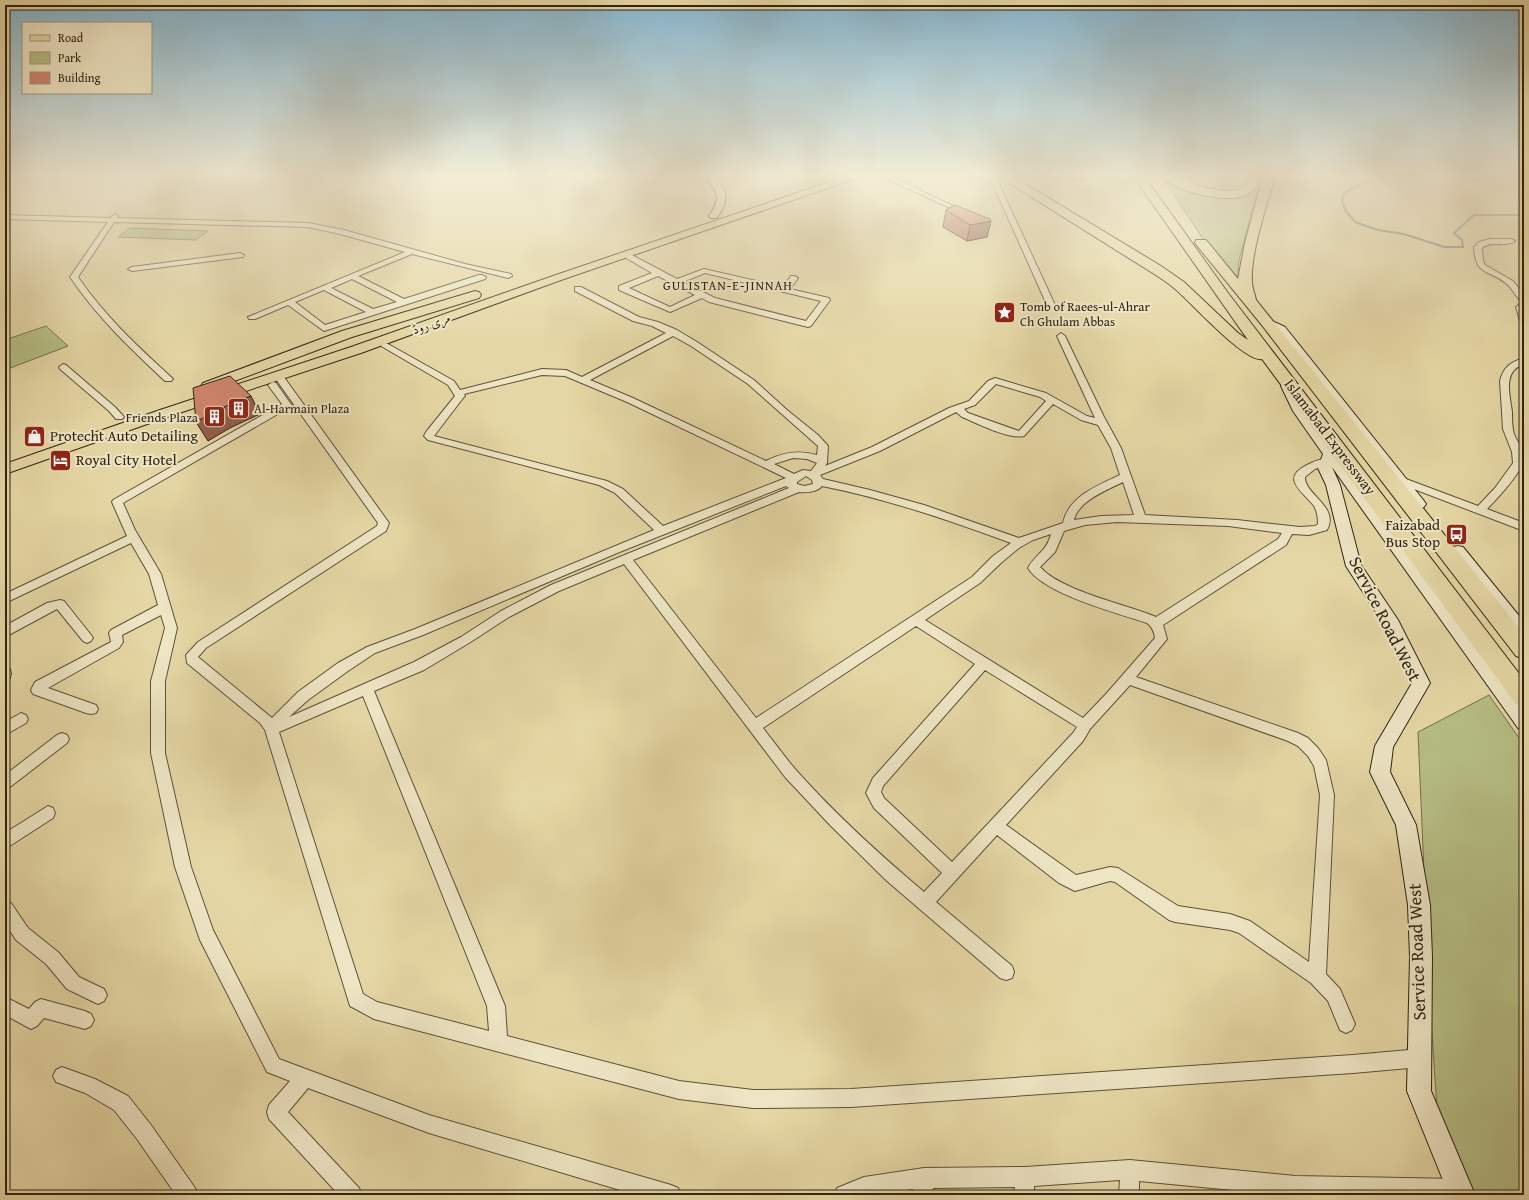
<svg xmlns="http://www.w3.org/2000/svg" width="1529" height="1200" font-family="'Gentium Book Plus',Amiri,serif">
<style>
.green{fill:#b6be85;stroke:#72714d}
.lines{fill:none;stroke-linecap:round;stroke-linejoin:round}
.stream{stroke:#6d7d6e;stroke-width:2}
.street-casing{stroke:#5c5139;stroke-width:2}
.secondary-casing{stroke:#2f2415;stroke-width:2}
.primary-casing{stroke:#2f2415;stroke-width:2}
.highway-casing{stroke:#2f2415;stroke-width:2}
.street{fill:#eee5c4;fill-rule:evenodd}
.secondary{fill:#eee5c4;fill-rule:evenodd}
.primary{fill:#e5d7a5;fill-rule:evenodd}
.highway{fill:#e5d7a5;fill-rule:evenodd}
.wall{fill:#b2725e;stroke:#2f2415}
.shaded-wall{fill:#915d4c;stroke:#2f2415}
.building{fill:#cf856d;stroke:#2f2415}
.labels{text-anchor:middle;stroke-width:4;stroke-linejoin:round;paint-order:stroke}
.far-neighbourhood-label{font-size:13px;letter-spacing:1px;fill:#2f2415;stroke:#eee5c4}
.far-poi-label{font-size:13px;fill:#2f2415;stroke:#eee5c4;text-anchor:start}
.far-street-label{font-size:13px;fill:#2f2415;stroke:#eee5c4}
.poi-label{font-size:15px;fill:#2f2415;stroke:#eee5c4;text-anchor:start}
.street-label{font-size:15px;fill:#2f2415;stroke:#eee5c4}
.near-street-label{font-size:18px;fill:#2f2415;stroke:#eee5c4}
</style>
<rect width="100%" height="100%" fill="#e5d7a5"/>
<filter id="stains"><feTurbulence type="fractalNoise" baseFrequency=".005" numOctaves="4"/><feColorMatrix values="0 0 0 0 .2 0 0 0 0 .09 0 0 0 0 .02 0 0 0 .5 -.17"/></filter>
<radialGradient id="worn" r=".72"><stop offset=".6" stop-color="#630" stop-opacity="0"/><stop offset="1" stop-color="#630" stop-opacity=".3"/></radialGradient>
<g class="green">
<path d="M1175 176H1247C1237 204 1192 184 1175 176Z"/>
<path d="M1163 178C1191 194 1228 205 1258 189L1239 260 1238 269 1239 284 1201 236Z"/>
<polygon points="130,228 208,231 196,240 118,237"/>
<polygon points="46,326 68,346 5,370 5,340"/>
<polygon points="1489,695 1524,745 1524,1195 1467,1195 1439,1139 1429,988 1418,732"/>
</g>
<g class="lines">
<g class="stream">
<polyline points="1377,176 1344,193 1342,200 1345,210 1355,222 1378,230 1404,234 1444,247 1463,247 1462,240 1454,233 1474,215 1524,215"/>
<polyline points="1457,176 1474,181 1505,176"/>
</g>
<defs>
<g id="street">
<polygon points="881,176 890,176 968,213 963,214"/>
<polygon points="994,176 1000,176 998,182 1055,305 1054,307 1048,307 1047,305 992,182"/>
<path d="M115 214 118 216 117 218 308 223 344 230 465 264 511 274 512 276 508 278 412 254 358 276 404 299 479 275H482L486 277 485 279 324 331 288 305 255 319H249L248 317 405 252 340 234 308 227 114 222 78 277C104 315 137 346 171 377L173 379 171 381H165C130 348 97 317 70 277L108 222 5 219V215L110 218ZM352 279 397 302 373 309 331 288ZM324 290 366 312 325 325 295 302Z"/>
<path d="M1490 239H1511L1515 241C1505 248 1492 240 1482 248L1483 261 1485 265 1513 281 1524 295V324L1520 321 1516 307 1522 302C1517 298 1513 290 1508 285 1489 268 1476 278 1474 247L1479 242Z"/>
<polygon points="240,253 244,255 243,257 132,271 128,269 132,267"/>
<path d="M622 253H628L677 279 704 269 783 287 791 276H794L798 278 790 289 829 298 830 300 811 326 808 327 709 302 702 298 670 312 619 290V286L652 273 621 255ZM705 273 821 301 806 321 715 298 683 282ZM658 276 695 295 670 307 629 288Z"/>
<path d="M575 287H581L639 317 658 322 677 330 697 342 754 380 787 410 818 435 828 446 827 463 825 466 872 447 949 408 969 401 988 381 995 378 1046 393 1087 416 1095 418 1057 336 1061 333 1065 336 1104 417 1121 448 1145 515 1237 520 1300 527 1315 526 1318 524C1318 518 1317 511 1314 506 1304 492 1279 479 1307 465 1313 462 1323 457 1331 459L1332 461 1331 463 1315 469 1305 477C1304 494 1340 507 1327 530L1309 535 1292 534 1286 545 1163 625 1167 639 1136 677 1298 733 1308 738 1318 748 1326 760 1334 795 1326 974 1340 989 1355 1024 1352 1030 1346 1033 1340 1030 1328 1001 1311 983 1239 933 1230 930 1175 922 1169 920 1115 882 1110 881 1075 891 1059 883 997 835 936 902 1012 966 1014 972 1012 978 1006 980 1000 978 887 881 831 826 785 777 624 564 559 591 509 617 469 643 424 670 374 691 505 1006 507 1036 679 1081 753 1090 851 1089 1353 1055 1420 1049 1426 1052 1429 1058 1426 1064 1420 1067 1353 1073 851 1107 753 1108 679 1099 374 1019 350 1006 265 730 260 723 187 663 186 655 198 642 377 526 378 523 273 375 275 373H281L389 523 386 531 206 648 198 657 272 718 298 692 338 663 367 647 415 629 654 530 615 493 599 485 428 440 424 436 426 432 455 396 448 385 381 346 385 343 388 344 454 381 460 390 542 369 566 370 582 377 666 333 652 326 633 321 575 291ZM673 336 691 346 748 384 818 446 817 455C799 450 783 452 766 461L633 398 590 380ZM542 375 565 376 627 402 786 478 663 526 623 489 607 481 434 436 463 398 465 396 464 394ZM996 384 1040 397 1046 401 1019 431 968 413 964 409 975 405ZM1053 404 1081 420 1098 425 1111 448 1120 475C1098 485 1068 497 1063 523L1019 538 924 505 870 490 823 479 820 475 880 451 956 412 962 417C977 423 1009 440 1024 436ZM793 458 807 459 817 463 811 471 803 470 794 474 774 464ZM806 476 812 480 813 484 804 486 797 484V482ZM1123 482 1134 515 1101 516 1074 520C1078 501 1107 490 1123 482ZM786 486 789 488 551 585 501 611 461 637 414 662 289 717 308 700 348 671 375 653 423 635 622 551ZM822 486C887 499 949 520 1011 543L993 556 972 577 756 718 633 560 799 492C806 493 817 492 822 486ZM1117 522 1228 526 1282 533 1278 539 1156 617C1125 604 1061 591 1040 567L1055 552 1064 531 1085 525ZM1051 534C1046 553 1036 553 1028 568 1044 594 1117 613 1147 623 1152 627 1154 631 1155 638L1106 694 1083 718 925 620 980 583 1002 562 1019 548 1033 540ZM916 626 975 664 873 778 866 793 874 808 942 873 924 892C879 854 834 813 795 769 784 756 774 742 763 728ZM985 670 1077 727 1073 733 952 862 884 798 881 792 883 786ZM1130 685 1288 741 1298 746 1308 756 1314 766 1320 795 1309 962 1250 921 1230 914 1178 906 1118 868 1110 867 1076 875 1006 825 1083 741 1090 729ZM363 696 487 1006 489 1031 377 1002 363 994 279 732Z"/>
<path d="M1524 358V364C1502 371 1510 395 1512 412 1512 420 1512 427 1514 434 1517 442 1527 453 1523 463 1518 476 1497 499 1487 509L1524 523V531L1398 483 1397 481 1398 479H1406L1478 506 1495 488 1513 463 1512 452 1503 429 1500 381C1503 368 1510 362 1524 358Z"/>
<polygon points="63,364 66,365 115,407 124,417 122,419 116,419 109,411 60,369 59,367"/>
<polygon points="273,382 276,383 290,403 292,405 290,407 123,503 135,530 161,574 177,628 165,681 165,753 191,867 213,930 279,1059 429,1115 671,1185 678,1188 681,1195 618,1195 620,1190 429,1133 308,1088 288,1112 359,1188 362,1195 339,1195 269,1119 267,1112 269,1105 290,1081 267,1072 200,940 175,867 151,753 151,681 165,628 161,615 122,635 123,642 119,648 48,688 96,705 98,709 96,713 91,714 86,713 33,694 31,690 35,682 111,642 109,633 111,630 158,605 149,574 131,543 5,603 5,594 127,536 112,502 113,500 282,404 268,385"/>
<polygon points="60,600 64,601 91,635 93,638 91,641 87,643 83,641 57,609 5,637 5,626 47,603"/>
<polygon points="5,668 10,669 11,674 10,678 5,679"/>
<polygon points="21,713 26,715 28,719 26,723 5,735 5,722"/>
<polygon points="62,733 67,735 69,739 67,743 10,787 5,789 5,775 57,735"/>
<polygon points="48,806 53,808 55,813 53,818 5,849 5,833"/>
<polygon points="5,901 11,903 28,928 58,952 79,977 104,989 107,995 104,1001 98,1004 67,989 46,964 16,940 5,923"/>
<polygon points="5,997 29,1009 35,1002 41,999 85,1011 91,1014 94,1020 91,1026 85,1029 44,1018 37,1026 31,1029 5,1015"/>
<polygon points="62,1067 95,1079 128,1096 151,1125 195,1188 198,1195 176,1195 137,1139 114,1110 85,1093 56,1082 53,1076 56,1070"/>
<polygon points="1130,1160 1295,1176 1459,1179 1466,1182 1469,1189 1466,1195 1286,1195 1139,1181 1139,1195 1119,1195 1120,1180 1034,1186 1034,1195 1014,1195 1015,1187 933,1188 932,1195 912,1195 913,1189 876,1195 834,1195 837,1188 864,1177 924,1168 1025,1167"/>
</g>
<g id="secondary">
<path d="M705 176H714C729 192 729 200 717 218H711L709 216C722 197 718 193 705 176Z"/>
<polygon points="1266,318 1285,327 1424,501 1426,504 1424,507 1419,509 1414,507 1277,331 1260,321"/>
<polygon points="1287,382 1291,383 1305,411 1524,709 1524,731 1518,728 1332,467 1340,485 1361,565 1398,620 1430,683 1393,747 1390,772 1416,825 1430,905 1432,957 1431,1091 1475,1195 1449,1195 1407,1091 1410,957 1408,905 1396,825 1370,772 1375,746 1412,683 1385,626 1346,566 1326,485 1318,468 1323,454 1293,411 1281,386 1283,383"/>
<polygon points="1458,546 1463,547 1524,622 1524,640 1518,638 1453,555 1450,551 1453,547"/>
</g>
<g id="primary">
<polygon points="847,176 863,176 561,280 361,353 170,416 5,474 5,464 160,410 351,347 553,276"/>
<polygon points="475,291 479,292 481,295 479,298 352,337 213,389 208,390 203,389 201,386 203,383 342,331"/>
</g>
<g id="highway">
<path d="M998 176H1012L1161 266 1184 282 1238 333 1248 340 1133 176H1144L1228 293 1524 680V706L1516 704 1262 359C1245 363 1189 300 1174 288 1167 282 1159 277 1151 272Z"/>
<path d="M1067 176H1091C1086 181 1072 181 1067 176Z"/>
<path d="M1162 176H1176L1204 188 1230 191 1239 190 1246 185 1250 176H1261C1258 184 1255 191 1246 195 1227 204 1175 192 1162 176Z"/>
<path d="M1263 176H1275C1267 205 1250 254 1252 282 1252 288 1255 294 1256 300L1524 634V659L1516 656 1261 324 1195 243 1196 240H1206L1238 279 1245 243Z"/>
</g>
</defs>
<use href="#street" class="street-casing"/>
<use href="#secondary" class="secondary-casing"/>
<use href="#primary" class="primary-casing"/>
<use href="#highway" class="highway-casing"/>
<use href="#street" class="street"/>
<use href="#secondary" class="secondary"/>
<use href="#primary" class="primary"/>
<use href="#highway" class="highway"/>
</g>
<polygon class="wall" points="946,210 991,221 987,237 967,241 943,227"/>
<g class="shaded-wall">
<polygon points="991,221 987,237 967,241 970,225"/>
<polygon points="251,396 260,414 230,428 208,441 196,422 219,409"/>
</g>
<g class="building">
<polygon points="955,205 990,219 991,221 970,225 946,210"/>
<polygon points="230,376 251,396 219,409 196,422 193,388"/>
</g>
<linearGradient id="sky" x2="0" y2="1"><stop stop-color="#87b6cf"/><stop offset="0.51" stop-color="#f3edd6"/><stop offset="1" stop-color="#f3edd6" stop-opacity="0"/></linearGradient>
<rect width="1529" height="344" fill="url(#sky)"/>
<defs>
<symbol id="sight-square" viewBox="-11 -11 22 22"><rect x="-9" y="-9" width="18" height="18" rx="4" fill="#8f2418" stroke="#eee5c4"/><path d="M0-6L1.8-2.2L6-1.7L2.9 1.2L3.7 5.4L0 3.3L-3.7 5.4L-2.9 1.2L-6-1.7L-1.8-2.2Z" fill="#fff"/></symbol>
<symbol id="building-square" viewBox="-11 -11 22 22"><rect x="-9" y="-9" width="18" height="18" rx="4" fill="#8f2418" stroke="#eee5c4"/><path d="M-4-6H4V6H1V3H-1V6H-4ZM-2.5-4.3h1.7v1.8h-1.7ZM.8-4.3h1.7v1.8H.8ZM-2.5-1h1.7V.8h-1.7ZM.8-1h1.7V.8H.8Z" fill="#fff"/></symbol>
<symbol id="shop-square" viewBox="-11 -11 22 22"><rect x="-9" y="-9" width="18" height="18" rx="4" fill="#8f2418" stroke="#eee5c4"/><path d="M-5-2.5h2.3a2.7 3.5 0 0 1 5.4 0H5L5.5 6h-11ZM-1.5-2.5h3a1.5 2.3 0 0 0-3 0Z" fill="#fff"/></symbol>
<symbol id="hotel-square" viewBox="-11 -11 22 22"><rect x="-9" y="-9" width="18" height="18" rx="4" fill="#8f2418" stroke="#eee5c4"/><path d="M-6-4.5h1.5V1H6V5H4.5V3h-9V5H-6ZM-4 0a1.8 1.8 0 1 1 3.6 0ZM.5 0V-2.5h3Q6-2.5 6 0Z" fill="#fff"/></symbol>
<symbol id="bus-square" viewBox="-11 -11 22 22"><rect x="-9" y="-9" width="18" height="18" rx="4" fill="#8f2418" stroke="#eee5c4"/><path d="M-5-6H5V4H4V6H2V4H-2V6H-4V4H-5ZM-3.5-4V0h7V-4ZM-3.5 1.2v1.5H-2V1.2ZM2 1.2v1.5H3.5V1.2Z" fill="#fff"/></symbol>
</defs>
<g fill-rule="evenodd">
<use href="#sight-square" x="992" y="300" width="25" height="25"/>
<use href="#building-square" x="226" y="396" width="25" height="25"/>
<use href="#building-square" x="202" y="404" width="25" height="25"/>
<use href="#shop-square" x="22" y="424" width="25" height="25"/>
<use href="#hotel-square" x="48" y="448" width="25" height="25"/>
<use href="#bus-square" x="1444" y="522" width="25" height="25"/>
</g>
<g class="labels">
<g class="far-neighbourhood-label">
<text x="728" y="290">GULISTAN-E-JINNAH</text>
</g>
<g class="far-poi-label">
<text x="1020" y="311">Tomb of Raees-ul-Ahrar<tspan x="1020" dy="15">Ch Ghulam Abbas</tspan></text>
<text x="254" y="413">Al-Harmain Plaza</text>
<text x="198" y="422" text-anchor="end">Friends Plaza</text>
</g>
<g class="far-street-label">
<text transform="translate(431 323) rotate(-20)" y="5">مری روڈ</text>
</g>
<g class="poi-label">
<text x="50" y="441">Protecht Auto Detailing</text>
<text x="76" y="465">Royal City Hotel</text>
<text x="1440" y="530" text-anchor="end">Faizabad<tspan x="1440" dy="17">Bus Stop</tspan></text>
</g>
<g class="street-label">
<text transform="translate(1330 437) rotate(53)" y="5">Islamabad Expressway</text>
</g>
<g class="near-street-label">
<text transform="translate(1385 619) rotate(63)" y="6">Service Road West</text>
<text transform="translate(1417 952) rotate(-92)" y="6">Service Road West</text>
</g>
</g>
<rect width="1529" height="1200" fill="none" stroke="#e5d7a5" stroke-width="20"/>
<rect x="6" y="6" width="1517" height="1188" fill="none" stroke="#2f2415" stroke-width="2"/>
<rect x="10" y="10" width="1509" height="1180" fill="none" stroke="#2f2415"/>
<rect x="22" y="22" width="130" height="72" fill="#eee5c4" stroke="#a2987e"/>
<rect x="30" y="35" width="20" height="6" fill="#e5d7a5" stroke="#a2987e"/>
<text x="58" y="42" font-size="12" fill="#2f2415">Road</text>
<rect x="30" y="52" width="20" height="12" fill="#b6be85" stroke="#a2987e"/>
<text x="58" y="62" font-size="12" fill="#2f2415">Park</text>
<rect x="30" y="72" width="20" height="12" fill="#cf856d" stroke="#a2987e"/>
<text x="58" y="82" font-size="12" fill="#2f2415">Building</text>
<rect width="100%" height="100%" filter="url(#stains)"/>
<rect width="100%" height="100%" fill="url(#worn)"/>
</svg>
